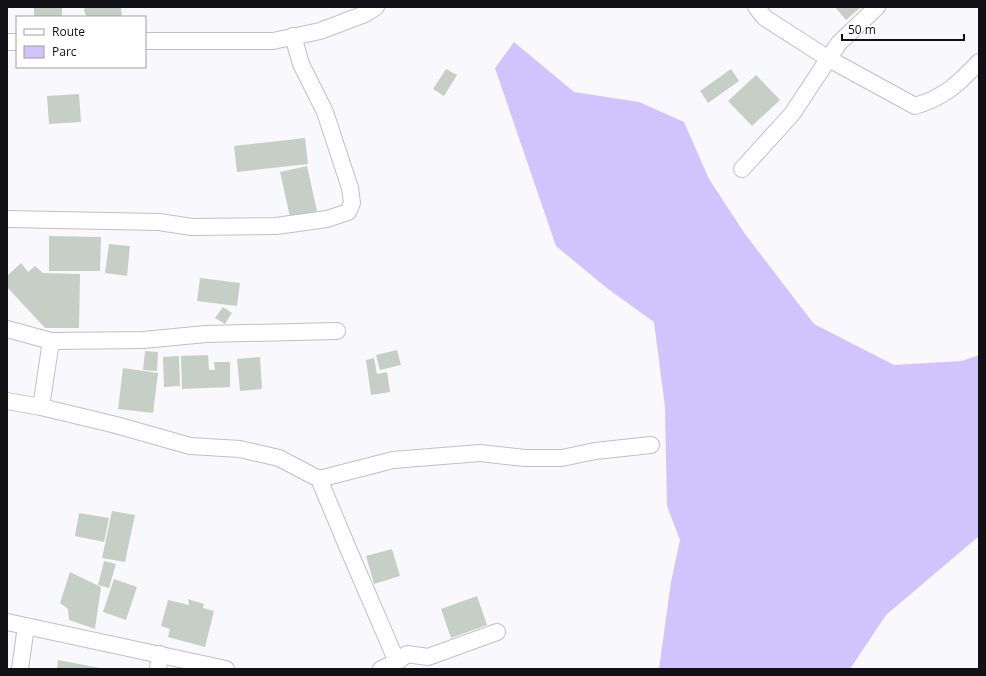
<svg xmlns="http://www.w3.org/2000/svg" width="986" height="676" font-family="'Open Sans',sans-serif">
<style>
.green{fill:#d1c3fe}
.building{fill:#c6cfc5}
.lines{fill:none;stroke-linecap:round;stroke-linejoin:round}
.minor-casing{stroke:#c0bec9;stroke-width:18}
.minor{stroke:#fff;stroke-width:16}
</style>
<rect width="100%" height="100%" fill="#f9f8fd"/>
<polygon class="green" points="514,42 574,92 639,102 684,122 709,179 745,234 814,324 894,365 962,361 979,355 979,536 886,615 850,669 659,669 671,582 680,540 667,506 665,407 654,322 608,289 556,246 495,68"/>
<g class="building">
<rect x="34" y="7" width="28" height="10"/>
<polygon points="85,7 121,7 122,17 87,17 84,11"/>
<polygon points="835,7 861,7 846,20"/>
<polygon points="446,69 457,75 444,96 433,89"/>
<polygon points="731,69 739,81 708,103 700,91"/>
<polygon points="756,75 780,100 752,126 728,101"/>
<polygon points="79,94 81,122 49,124 47,96"/>
<polygon points="305,138 308,164 237,172 234,146"/>
<polygon points="307,166 317,211 290,217 280,172"/>
<polygon points="49,236 101,237 100,271 49,271"/>
<polygon points="109,244 130,246 127,276 105,273"/>
<polygon points="21,263 28,272 35,266 43,273 80,274 79,328 45,328 7,287 7,276"/>
<polygon points="200,278 240,283 237,306 197,301"/>
<polygon points="223,307 232,313 225,324 215,318"/>
<polygon points="397,350 401,365 380,370 376,355"/>
<polygon points="145,351 158,352 157,371 143,370"/>
<polygon points="208,355 209,370 215,370 214,362 230,362 230,387 182,389 181,356"/>
<polygon points="179,356 180,386 164,387 163,357"/>
<polygon points="260,357 262,389 240,391 237,359"/>
<polygon points="374,358 377,374 387,372 390,392 371,395 366,360"/>
<polygon points="123,368 158,373 153,413 118,409"/>
<polygon points="112,511 135,515 125,562 102,558"/>
<polygon points="79,513 109,518 104,542 75,536"/>
<polygon points="392,549 400,576 374,584 366,556"/>
<polygon points="104,561 116,564 109,588 98,585"/>
<polygon points="70,572 101,587 95,629 69,620 68,609 60,603"/>
<polygon points="114,579 137,587 126,620 103,612"/>
<polygon points="477,596 487,625 451,638 441,609"/>
<polygon points="188,599 204,604 203,608 214,611 205,647 168,637 170,629 161,626 168,600 189,605"/>
<polygon points="58,660 100,668 100,669 57,669"/>
</g>
<g class="lines">
<defs>
<g id="minor">
<path d="M756 7 765 18 829 59 915 106C945 97 958 84 979 62"/>
<polyline points="145,41 273,41 320,31 365,14 376,7"/>
<polyline points="7,42 17,42"/>
<polyline points="742,169 792,114 839,43 877,7"/>
<polyline points="7,219 159,222 192,227 276,226 327,219 348,212 352,203 350,188 325,112 301,64 293,36"/>
<polyline points="7,329 51,341 143,340 206,334 337,331"/>
<polyline points="7,401 41,407 116,425 190,446 240,449 279,458 319,479 347,546 397,662"/>
<polyline points="41,407 51,341"/>
<polyline points="319,479 393,460 480,453 525,458 562,458 595,451 651,445"/>
<polyline points="7,622 226,669"/>
<polyline points="20,669 26,626"/>
<polyline points="158,669 160,654"/>
<polyline points="381,669 397,662 407,654 428,657 497,632"/>
</g>
</defs>
<use href="#minor" class="minor-casing"/>
<use href="#minor" class="minor"/>
</g>
<rect width="986" height="676" fill="none" stroke="#111014" stroke-width="16"/>
<rect x="16" y="16" width="130" height="52" fill="#ffffff" stroke="#a09fa1"/>
<rect x="24" y="29" width="20" height="6" fill="#ffffff" stroke="#a09fa1"/>
<text x="52" y="36" font-size="12" fill="#111014">Route</text>
<rect x="24" y="46" width="20" height="12" fill="#d1c3fe" stroke="#a09fa1"/>
<text x="52" y="56" font-size="12" fill="#111014">Parc</text>
<path d="M842 34v6h122v-6" fill="none" stroke="#111014" stroke-width="2"/>
<text x="848" y="34" font-size="12" fill="#111014" stroke="#ffffff" stroke-width="3" paint-order="stroke">50 m</text>
</svg>
